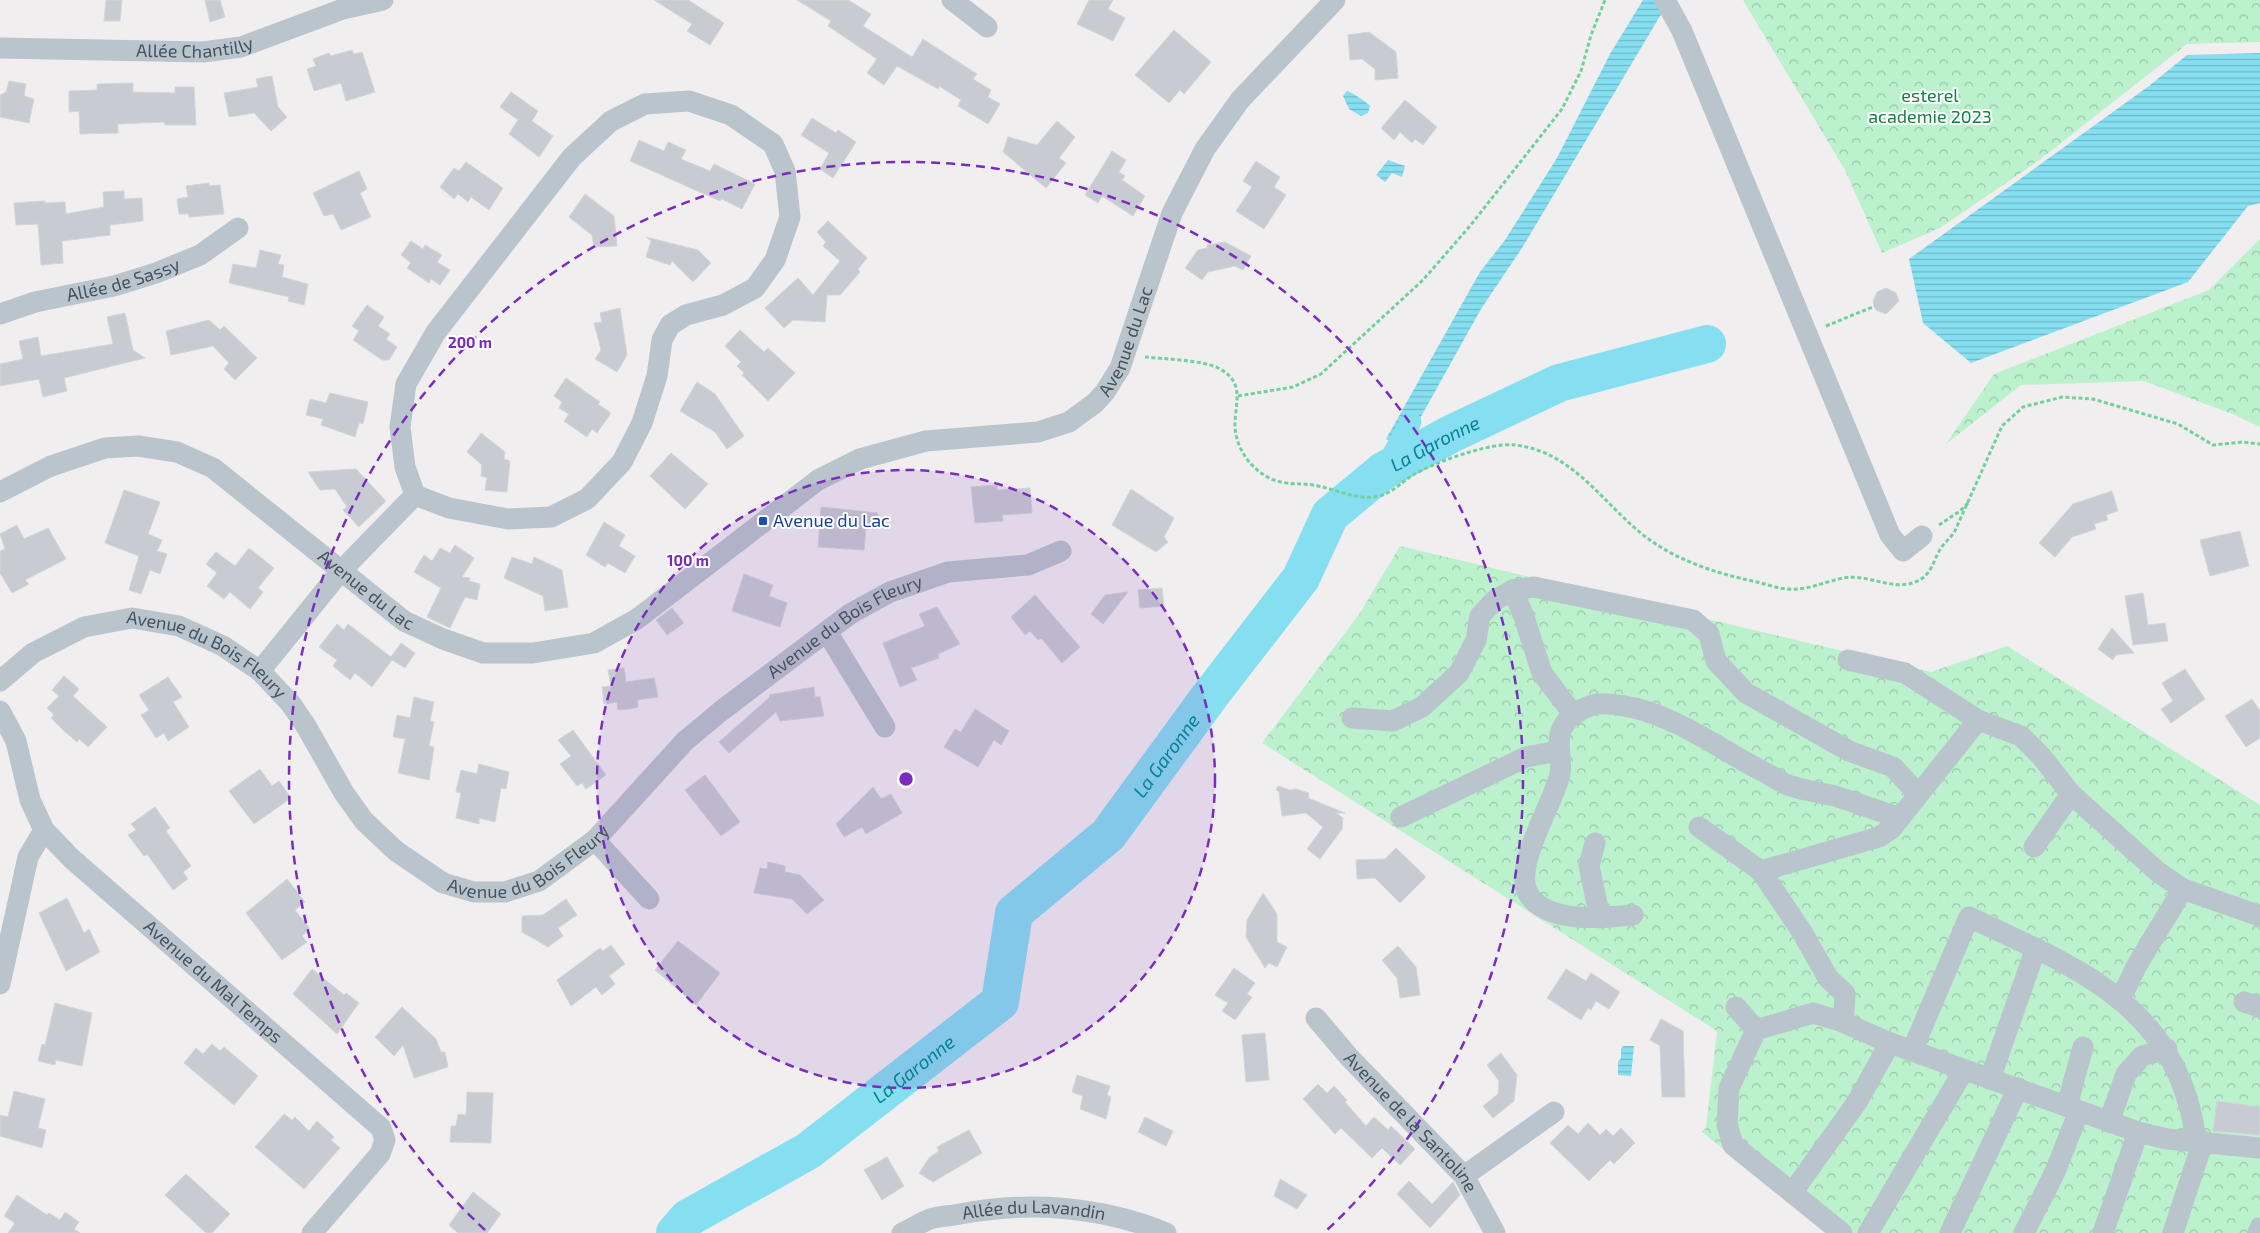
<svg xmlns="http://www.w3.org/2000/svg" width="2260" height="1233" font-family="'Exo 2',sans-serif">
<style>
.forest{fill:url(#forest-crowns)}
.water{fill:url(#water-rules)}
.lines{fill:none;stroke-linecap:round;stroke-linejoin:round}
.canal{stroke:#86dff0;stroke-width:21}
.river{stroke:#86dff0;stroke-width:38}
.building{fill:#c8ccd2;stroke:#d2d5da}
.path{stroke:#71d19d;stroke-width:3;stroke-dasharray:4 2.5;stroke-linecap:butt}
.minor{stroke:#b9c4cc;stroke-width:21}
.ring{fill:none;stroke:#7b2cbf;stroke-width:2.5;stroke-dasharray:9 6}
.transit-dot{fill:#1a4fb4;stroke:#fff;stroke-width:2}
.labels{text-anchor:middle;stroke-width:4;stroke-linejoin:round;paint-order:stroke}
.street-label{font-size:18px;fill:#46535d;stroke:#fff}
.park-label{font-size:18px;fill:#138245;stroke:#fff}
.transit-label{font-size:18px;fill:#164399;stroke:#fff;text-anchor:start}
.water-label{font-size:19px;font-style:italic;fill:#088098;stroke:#fff}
.centre{fill:#7b2cbf;stroke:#fff;stroke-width:2.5}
.ring-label{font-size:15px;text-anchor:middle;font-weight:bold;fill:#7b2cbf;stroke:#fff;stroke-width:4;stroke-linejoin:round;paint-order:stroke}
</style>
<defs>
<pattern id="forest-crowns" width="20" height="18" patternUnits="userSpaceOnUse" patternTransform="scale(1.25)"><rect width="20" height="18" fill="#bbf1cd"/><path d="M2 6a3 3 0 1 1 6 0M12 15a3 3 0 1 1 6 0" fill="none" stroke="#9ac6aa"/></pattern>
<pattern id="water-rules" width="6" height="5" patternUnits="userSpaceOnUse" patternTransform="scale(1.25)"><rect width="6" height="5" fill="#86dff0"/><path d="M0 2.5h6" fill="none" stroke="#6fb7c6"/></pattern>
</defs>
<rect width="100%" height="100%" fill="#f1eeef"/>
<g class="forest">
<polygon points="1743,0 2260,0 2260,42 2187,44 2038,161 1940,228 1882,253 1845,170"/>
<polygon points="2260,239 2260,427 2235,415 2144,381 2021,385 1946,444 1994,374 2209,290"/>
<polygon points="1400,546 1931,672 2007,646 2260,805 2260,1233 1829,1233 1702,1132 1706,1128 1717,1031 1262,743 1360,613"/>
</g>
<g class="water">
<polygon points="1643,0 1677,0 1660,16 1522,248 1481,309 1403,449 1386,439 1480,272 1505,240 1557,158 1610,54"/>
<polygon points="2260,53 2260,203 2248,206 2188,282 1971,363 1923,323 1909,259 2149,86 2187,55"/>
<path d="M1347 91C1351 92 1367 102 1370 106L1368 113 1361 116 1349 109 1343 96Z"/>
<polygon points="1388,160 1405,166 1402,177 1392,173 1385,182 1376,175"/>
<polygon points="1705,338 1709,350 1671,368 1647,375 1639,345 1659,340"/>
<polygon points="1623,1046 1634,1046 1631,1076 1618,1075 1618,1062 1621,1058 1621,1049"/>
</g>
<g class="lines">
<polyline class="canal" points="1383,471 1411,422"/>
<path class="river" id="s1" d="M675 1233 688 1218 808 1151 1000 1002 1014 913 1108 835 1209 697 1301 578 1330 515 1383 471 1451 434 1559 383 1707 344"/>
</g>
<g class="building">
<polygon points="106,0 122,0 120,21 104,21"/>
<polygon points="205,0 220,0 225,17 210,22"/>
<polygon points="654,0 688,0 724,23 710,45 687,31 692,24"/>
<polygon points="797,0 848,0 871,14 863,26 912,57 923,39 977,74 973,79 991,90 988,97 1000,104 988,124 958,106 961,100 939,86 938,89 897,66 884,85 867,73 877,59 828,26 831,21"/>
<polygon points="1089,0 1113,0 1108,9 1125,18 1113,41 1077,24"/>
<polygon points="1174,30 1211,62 1184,94 1180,90 1169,103 1135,75"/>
<polygon points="1369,32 1396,52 1398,78 1375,80 1375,69 1362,59 1350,60 1348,35"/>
<polygon points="352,50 354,54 362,52 375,92 346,101 341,83 314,91 307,69 316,66 313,59 329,53 331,56"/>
<polygon points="272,76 278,107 287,117 271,131 254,113 229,117 224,93 258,87 256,79"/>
<polygon points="9,81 26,84 24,96 34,99 29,123 0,117 0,95 6,92"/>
<polygon points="133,83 133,92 175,93 175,87 194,87 196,125 165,125 164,122 118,124 118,133 80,134 79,111 69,112 69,91 97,90 97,84"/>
<polygon points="511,92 538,111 532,121 553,136 539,157 509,134 518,120 500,107"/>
<polygon points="1405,100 1437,127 1423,145 1415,139 1412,143 1400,132 1394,140 1381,128"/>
<polygon points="812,118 836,133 838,130 856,142 833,178 820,169 829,153 801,135"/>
<polygon points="1057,121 1075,137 1059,158 1066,163 1046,188 1003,152 1008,137 1037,145"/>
<polygon points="639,140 664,151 668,142 686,150 681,159 710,171 714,164 755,184 742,209 722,199 720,201 630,161"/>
<polygon points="1112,151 1126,160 1119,172 1125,176 1122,180 1145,196 1133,216 1102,196 1098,203 1085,195"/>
<polygon points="1256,161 1280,177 1274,187 1286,195 1264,229 1236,211 1252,187 1243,181"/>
<polygon points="466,162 503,188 489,210 471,197 468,202 458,194 454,199 440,187 454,168 459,171"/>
<polygon points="359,171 367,189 360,193 371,217 341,230 333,214 324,216 313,193"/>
<polygon points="209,183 209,186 220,185 224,214 189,217 189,214 179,214 177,199 188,197 186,186"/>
<polygon points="124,191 124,199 142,198 143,221 110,225 110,235 62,241 63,263 41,265 38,224 16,225 14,203 45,201 45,203 65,202 66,214 104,207 103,192"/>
<polygon points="585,194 614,216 617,246 594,247 592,235 569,217"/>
<polygon points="828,221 867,258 858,269 860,272 840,295 827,295 825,322 793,320 784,328 765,308 798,278 813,295 840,261 823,246 826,242 817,232"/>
<polygon points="646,237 698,250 711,263 693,282 672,261 670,265 646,257 651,241"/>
<polygon points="411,241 423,249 425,245 442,255 437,262 450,270 440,285 431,279 429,283 407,268 411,263 401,255"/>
<polygon points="1225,242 1251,256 1243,270 1235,266 1208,272 1202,280 1185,268 1198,250 1207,248 1207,245"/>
<polygon points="260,250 281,255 278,264 284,265 282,277 308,284 304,305 288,301 289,297 229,283 233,264 256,268"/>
<polygon points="1886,288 1896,293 1899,301 1886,314 1876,310 1873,301 1877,292"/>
<polygon points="367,305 384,317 378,326 390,334 386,339 397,347 389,360 382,360 353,340 359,331 352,326"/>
<polygon points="620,308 627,355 617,372 595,359 601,350 594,323 602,322 600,313"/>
<polygon points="125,313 133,350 145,358 64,378 67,391 43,397 39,379 0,386 0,364 23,359 19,341 38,337 41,356 113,344 107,317"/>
<polygon points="209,320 220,330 224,326 257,358 235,380 224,369 229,363 213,346 171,355 166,331"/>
<polygon points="740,330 764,352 768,348 795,373 768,401 742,375 744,373 737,366 741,362 725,346"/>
<polygon points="566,378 600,402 598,404 611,413 597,433 592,429 587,437 564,421 569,414 559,408 562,402 554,396"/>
<polygon points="697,382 715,394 744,436 727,449 715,432 680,411"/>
<polygon points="330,393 368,402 363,424 359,423 355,437 321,425 323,419 306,415 310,399 326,403"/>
<polygon points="481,433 505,452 504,459 510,461 507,492 485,490 487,478 481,476 482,465 467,452"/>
<polygon points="671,453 708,484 685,509 650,476"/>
<polygon points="356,469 386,501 359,527 343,510 347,507 335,489 320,490 308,472"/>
<polygon points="997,485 997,490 1030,488 1032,513 1002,515 1003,521 975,523 971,487"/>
<polygon points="1131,489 1174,518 1164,537 1168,542 1156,552 1112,525"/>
<polygon points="124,490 160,502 148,534 162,540 157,551 167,554 160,574 150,570 141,594 129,590 139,556 105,543"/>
<polygon points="2112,491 2118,511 2106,515 2108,520 2094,524 2096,529 2072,537 2055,557 2039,543 2073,504"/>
<polygon points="821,507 878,513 877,529 866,528 864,550 818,547"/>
<polygon points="604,522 625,535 619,546 635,556 625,573 608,563 605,567 586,555"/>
<polygon points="17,525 24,539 48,528 66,559 25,580 29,584 12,593 0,573 0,551 5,549 0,534"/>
<polygon points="2240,531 2249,566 2210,576 2200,540"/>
<polygon points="455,545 474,558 462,577 470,578 469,581 480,584 477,600 465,597 450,628 427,617 441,588 414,572 424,555 432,561 440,548 450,553"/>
<polygon points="249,548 274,568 258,588 263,592 250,609 230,592 224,599 207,586 217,573 206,564 216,552 235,566"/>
<polygon points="512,557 532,564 534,557 562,570 568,607 545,611 543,596 504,578"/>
<polygon points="744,574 773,585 769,596 787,603 780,627 732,611"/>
<polygon points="1162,588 1164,606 1140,608 1138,590"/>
<polygon points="1128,592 1103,624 1091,614 1105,595"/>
<polygon points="2143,593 2148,625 2165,623 2168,641 2133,645 2125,596"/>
<polygon points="1035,595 1080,647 1062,663 1041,638 1038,640 1030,631 1025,635 1011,617"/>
<polygon points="937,607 960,644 938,654 939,658 911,668 917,680 900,687 883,643 925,626 919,614"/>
<polygon points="672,608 684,623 667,635 656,620"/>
<polygon points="337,624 344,630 348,624 391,657 401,643 415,653 405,668 392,660 372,687 355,673 350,680 333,666 337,660 319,647"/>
<polygon points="2112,628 2134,653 2116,655 2113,660 2098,649"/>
<polygon points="624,668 626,682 654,678 658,697 637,700 638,707 629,709 618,710 617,702 604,704 602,687 611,686 608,670"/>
<polygon points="2185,669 2205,699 2171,723 2161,709 2173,701 2162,683"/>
<polygon points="64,676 79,689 73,696 107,727 88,747 79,739 77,742 63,730 51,718 54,715 47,708 59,696 52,690"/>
<polygon points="168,677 182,697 173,702 189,727 168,741 164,733 156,738 141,715 149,710 139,695"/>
<polygon points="814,687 815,697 820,697 824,716 780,721 776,712 729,753 719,742 770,697 769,695"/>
<polygon points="414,697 434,702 430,721 434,722 429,746 434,747 429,780 398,773 405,739 393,737 397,715 410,718"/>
<polygon points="2252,699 2260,711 2260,738 2246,747 2225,716"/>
<polygon points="975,709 1009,731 1001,745 994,740 978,767 944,747 955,729 961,732"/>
<polygon points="573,730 606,775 586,789 582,783 577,786 560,764 571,756 558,740"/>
<polygon points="479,764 509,772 506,789 501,788 495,822 479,818 479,824 456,818 461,793 456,792 457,787 461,770 477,774"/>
<polygon points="260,769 272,786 279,781 291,798 254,824 229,791"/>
<polygon points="705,775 740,822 721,836 685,790"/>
<polygon points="1278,786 1290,790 1296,789 1309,793 1308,798 1345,813 1336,813 1343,818 1342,829 1320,859 1307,849 1323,827 1306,813 1282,816 1279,792 1276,790"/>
<polygon points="873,787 881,799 891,794 902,813 866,834 862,827 844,837 836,824"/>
<polygon points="155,807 170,828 166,831 191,866 183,872 188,879 173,890 147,854 144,856 128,835 136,830 131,824"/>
<polygon points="1396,848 1426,877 1400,903 1375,878 1357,879 1356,860 1385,859"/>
<polygon points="768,862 785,866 785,872 800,875 824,900 807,914 792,899 754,893 760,868 767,869"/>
<polygon points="287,879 305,902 295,910 310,929 302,936 307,942 282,960 246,913"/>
<polygon points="1263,893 1277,914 1277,942 1287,947 1277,967 1269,963 1265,968 1246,937 1247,920"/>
<polygon points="67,898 84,933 89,929 100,952 66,971 39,913"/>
<polygon points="566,899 577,915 558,928 563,936 548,947 522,932 522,916 543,915"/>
<polygon points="678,941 720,973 696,1005 655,970"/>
<polygon points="611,945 625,964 609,976 615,984 602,995 596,987 571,1006 557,980 600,948 603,951"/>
<polygon points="1398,946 1416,967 1420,995 1400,998 1397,978 1382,960"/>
<polygon points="1234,968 1255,983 1247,994 1252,997 1235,1020 1222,1011 1228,1003 1215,995"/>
<polygon points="312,969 344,995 346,993 359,1003 337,1034 293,994"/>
<polygon points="1566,969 1586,981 1591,973 1620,992 1609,1009 1596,1001 1591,1010 1588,1008 1581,1020 1547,998"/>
<polygon points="55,1003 92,1013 82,1066 56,1060 55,1065 38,1061 42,1044 45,1045"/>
<polygon points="402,1007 436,1039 441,1052 445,1052 448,1067 414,1078 403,1045 394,1056 375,1037"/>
<polygon points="1661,1019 1683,1031 1685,1097 1662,1097 1660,1046 1650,1040"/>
<polygon points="1265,1033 1269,1080 1246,1082 1242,1035"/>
<polygon points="212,1044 220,1051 224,1047 258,1076 234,1105 184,1063 196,1048 203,1054"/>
<polygon points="1501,1053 1517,1075 1514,1101 1493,1118 1483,1106 1498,1094 1499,1081 1487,1065"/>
<polygon points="1077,1075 1110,1086 1107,1095 1111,1097 1106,1119 1080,1109 1083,1096 1072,1092"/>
<polygon points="1318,1084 1327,1093 1334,1086 1347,1100 1345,1102 1366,1126 1374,1117 1388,1130 1391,1126 1415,1149 1400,1165 1382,1148 1372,1158 1341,1128 1335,1134 1303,1099"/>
<polygon points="14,1091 45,1099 38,1128 46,1130 42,1148 0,1136 0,1115 8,1117"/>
<polygon points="467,1092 493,1093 491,1143 450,1142 451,1126 456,1126 458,1114 466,1115"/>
<polygon points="2217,1101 2260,1107 2260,1135 2213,1131"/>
<polygon points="284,1114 292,1120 295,1117 309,1131 317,1121 334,1137 331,1140 340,1148 304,1189 255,1147"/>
<polygon points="1145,1117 1173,1131 1166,1146 1138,1132"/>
<polygon points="1588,1123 1600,1135 1606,1129 1613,1136 1621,1128 1635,1143 1614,1164 1610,1160 1589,1181 1550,1143 1568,1125 1578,1134"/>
<polygon points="969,1130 982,1153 933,1182 919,1173 929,1158 939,1151 937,1147"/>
<polygon points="887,1157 904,1186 882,1200 864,1170"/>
<polygon points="186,1174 230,1214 212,1233 206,1233 165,1195"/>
<polygon points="1280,1179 1307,1195 1297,1209 1274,1196"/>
<polygon points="1409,1181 1432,1204 1453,1182 1460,1195 1430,1228 1397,1194"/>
<polygon points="473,1192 501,1214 487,1233 458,1233 449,1225"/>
<polygon points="17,1195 47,1215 49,1213 60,1220 65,1212 79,1222 74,1229 80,1233 8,1233 15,1223 4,1216"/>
</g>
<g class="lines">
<g class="path">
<polyline points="1826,326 1875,306"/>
<path d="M1145 357C1164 359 1202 360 1218 368 1247 382 1234 405 1235 428 1237 451 1253 472 1274 480 1288 485 1300 483 1313 485 1334 488 1363 504 1385 494 1395 490 1403 481 1413 475 1435 462 1491 442 1515 445 1569 451 1599 497 1637 530 1671 559 1714 573 1757 582 1766 584 1776 588 1786 589 1806 591 1824 582 1843 578 1871 573 1899 596 1924 577 1933 569 1935 557 1941 548 1945 542 1950 538 1954 533L2002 426 2023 407 2062 397 2093 399 2178 424 2213 445 2243 442 2260 444"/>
<polyline points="1238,396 1293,387 1321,374 1423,280 1470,226 1562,109 1581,71 1591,35 1605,0"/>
<polyline points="1939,525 1960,511 1968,503"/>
</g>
<g class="minor">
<polyline points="952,0 987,27"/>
<polyline points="1665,0 1682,31 1890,535 1903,551 1922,536"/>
<path id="s2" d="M0 48 203 52 241 47 343 9 383 0"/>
<path id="s3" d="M0 314 35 302 114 286 156 273 200 255 238 228"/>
<path id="s4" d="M0 492 51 466 105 448 138 446 177 452 213 468 404 621 443 639 483 653H533L594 643 637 619 818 480 860 459 926 441 1038 432 1069 422 1095 403 1105 392 1120 368 1172 213 1205 149 1240 100 1335 0"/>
<polyline points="1513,590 1524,617 1542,673 1573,714"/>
<polyline points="827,632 885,727"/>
<polyline points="1848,660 1905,673 1978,720 2021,736 2041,756 2071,794 2158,872 2183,889 2260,916"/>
<polyline points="260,671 340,572 415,495 405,467 400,427 406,384 436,332 572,157 611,121 645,104 689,101 731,115 773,144 785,171 790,217 775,260 755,288 723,305 686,315 670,325 662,340 657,376 642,423 622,462 587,499 551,517 508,519 449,508 415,495"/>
<path id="s5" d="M0 681 33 653 84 627 132 618 179 626 223 646 260 671 291 704 306 726 344 793 364 821 396 851 443 883 474 892H505L539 881 595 840 685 741 721 711 850 614 890 592 948 572 1028 565 1061 551"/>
<path id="s6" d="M0 711 16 741 30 800 44 830 72 859 381 1128 385 1140 380 1154 312 1233"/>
<polyline points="1352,718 1393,721 1422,707 1459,673 1476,640 1480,616 1495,600 1513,590 1534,587 1693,620 1709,634 1716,661 1746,693 1849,751 1893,767 1918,794"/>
<polyline points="1401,817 1526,757 1558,751"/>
<polyline points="1699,827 1761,871 1802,932 1828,978 1845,994 1844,1012 1840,1021"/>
<polyline points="595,840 649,899"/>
<polyline points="1595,843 1589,866 1600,918"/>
<polyline points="2034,847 2071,794"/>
<polyline points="1761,871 1879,837 1892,828 1978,720"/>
<path d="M1633 915C1604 918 1548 924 1529 895 1511 868 1554 803 1560 774 1563 759 1555 744 1562 729 1567 716 1585 706 1598 704 1610 703 1624 706 1635 708 1682 720 1721 750 1764 772 1772 776 1781 783 1791 786 1805 791 1820 792 1835 796 1857 803 1878 811 1900 818"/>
<polyline points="0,984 28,857 44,830"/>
<polyline points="2120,1000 2137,965 2183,889"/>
<polyline points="2244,1002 2260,1007"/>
<polyline points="1736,1007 1756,1030"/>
<path id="s7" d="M1316 1018 1349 1057 1464 1176 1495 1233"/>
<path d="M1912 1051 1969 917C2078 968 2179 1006 2196 1141"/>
<polyline points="1990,1079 2036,948"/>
<polyline points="2067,1106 2083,1047"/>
<polyline points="2109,1122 2126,1074 2142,1056 2167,1049"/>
<polyline points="1464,1176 1554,1112"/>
<polyline points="1792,1193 1857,1102 1890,1043"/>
<path id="s8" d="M902 1233C911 1229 920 1223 930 1219 939 1216 950 1216 960 1214 1028 1201 1101 1206 1166 1233"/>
<polyline points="1842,1233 1733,1145 1727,1124 1729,1088 1756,1030 1813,1013 1840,1021 1890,1043 2138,1132 2167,1139 2260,1148"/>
<polyline points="1868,1233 1964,1070"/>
<polyline points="1950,1233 2018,1088"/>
<polyline points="2024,1233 2055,1172 2079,1111"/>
<polyline points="2103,1233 2138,1132"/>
<polyline points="2173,1233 2203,1141"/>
<polyline points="2258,1233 2260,1228"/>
</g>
</g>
<circle cx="906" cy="779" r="309" fill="#7b2cbf" fill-opacity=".12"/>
<g class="ring">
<circle cx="906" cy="779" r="309"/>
<path d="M485 1230A617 617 0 1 1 1327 1230"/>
</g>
<rect class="transit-dot" x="758" y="516" width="10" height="10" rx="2.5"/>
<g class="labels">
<g class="street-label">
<text dy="6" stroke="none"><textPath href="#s2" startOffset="195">Allée Chantilly</textPath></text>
<text dy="6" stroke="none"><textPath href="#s3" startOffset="128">Allée de Sassy</textPath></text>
<text dy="6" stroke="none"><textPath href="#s4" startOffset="1308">Avenue du Lac</textPath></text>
<text dy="6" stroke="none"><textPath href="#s4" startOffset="422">Avenue du Lac</textPath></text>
<text dy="6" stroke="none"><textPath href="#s5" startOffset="1074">Avenue du Bois Fleury</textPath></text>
<text dy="6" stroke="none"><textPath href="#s5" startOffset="234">Avenue du Bois Fleury</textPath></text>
<text dy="6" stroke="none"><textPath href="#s5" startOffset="669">Avenue du Bois Fleury</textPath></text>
<text dy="6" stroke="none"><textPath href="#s6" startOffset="355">Avenue du Mal Temps</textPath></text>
<text dy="6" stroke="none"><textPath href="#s7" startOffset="141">Avenue de la Santoline</textPath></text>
<text dy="6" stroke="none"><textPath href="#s8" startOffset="136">Allée du Lavandin</textPath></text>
</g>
<g class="park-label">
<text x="1930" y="102">esterel<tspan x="1930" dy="21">academie 2023</tspan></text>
</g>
<g class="transit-label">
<text x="773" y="527">Avenue du Lac</text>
</g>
<g class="water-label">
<text dy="7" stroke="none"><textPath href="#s1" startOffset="1131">La Garonne</textPath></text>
<text dy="7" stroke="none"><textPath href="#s1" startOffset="711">La Garonne</textPath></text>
<text dy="7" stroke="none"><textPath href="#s1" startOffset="291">La Garonne</textPath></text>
</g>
</g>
<circle cx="906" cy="779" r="8" class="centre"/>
<g class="ring-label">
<text x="470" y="348">200 m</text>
<text x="688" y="566">100 m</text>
</g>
</svg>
